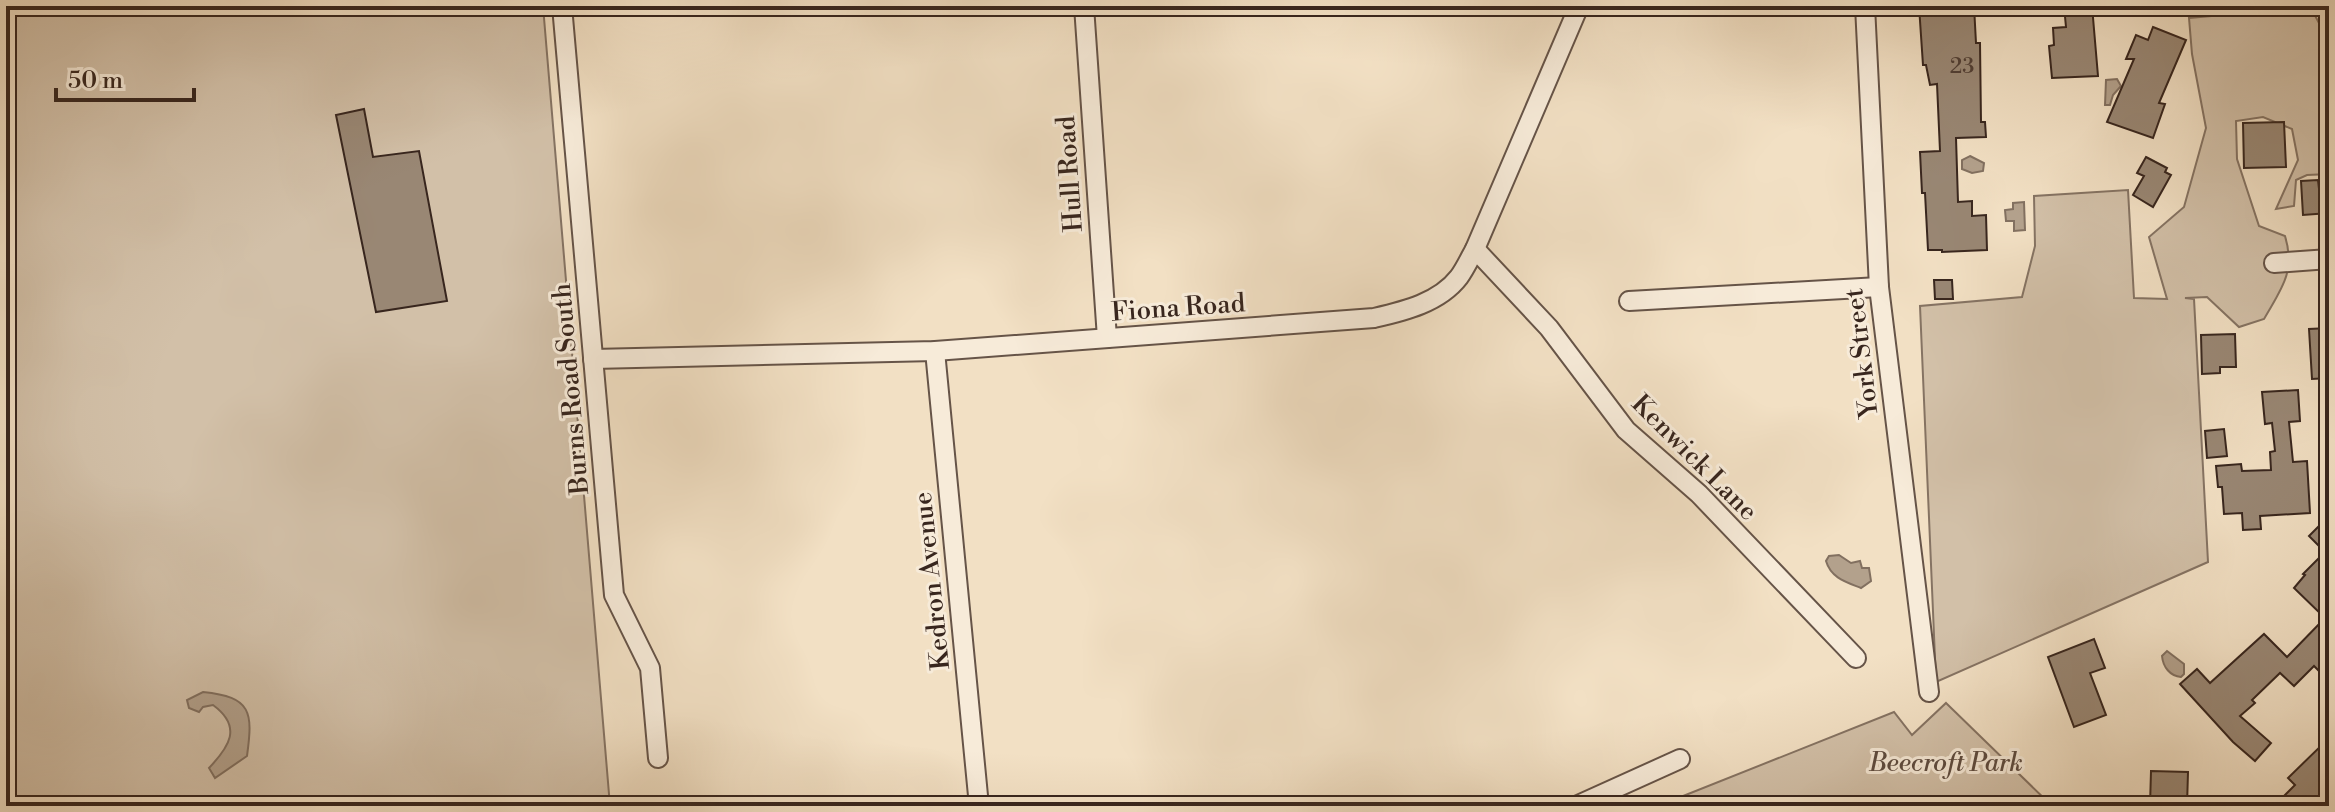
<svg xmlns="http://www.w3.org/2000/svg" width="2335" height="812" font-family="'Libre Bodoni',serif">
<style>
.green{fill:#d2c0a8;stroke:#857363;stroke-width:2}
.water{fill:#b3a18c;stroke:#827060;stroke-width:2}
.building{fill:#998774;stroke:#38261e;stroke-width:2}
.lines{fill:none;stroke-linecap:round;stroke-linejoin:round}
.street-casing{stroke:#665448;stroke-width:22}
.street{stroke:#f7ebd9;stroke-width:18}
.labels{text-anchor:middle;stroke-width:6;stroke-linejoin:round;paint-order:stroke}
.number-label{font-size:22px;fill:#503e34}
.street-label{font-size:26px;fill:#38261e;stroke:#f7ebd9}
.park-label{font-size:26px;font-style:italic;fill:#5e4c40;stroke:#f7ebd9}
</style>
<rect width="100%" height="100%" fill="#f2e0c4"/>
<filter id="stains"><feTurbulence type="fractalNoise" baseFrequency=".0025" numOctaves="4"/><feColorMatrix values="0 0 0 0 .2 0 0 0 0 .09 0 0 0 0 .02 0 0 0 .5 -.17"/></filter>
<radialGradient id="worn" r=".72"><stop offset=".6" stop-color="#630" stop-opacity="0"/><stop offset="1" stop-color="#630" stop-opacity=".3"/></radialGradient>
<g class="green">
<polygon points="6,6 543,6 610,806 6,806"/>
<path d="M2246 6H2310L2329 42V174L2307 175 2296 180 2294 206 2276 209 2298 160 2292 129 2263 117 2236 121 2237 159 2259 226 2285 236C2296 272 2281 289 2264 319L2239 327 2207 297 2185 298 2194 299 2208 562 1936 682 1920 306 2022 297 2035 246 2034 196 2128 190 2134 298 2167 299 2149 237 2184 207 2206 128 2192 54 2189 18 2245 13Z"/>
<polygon points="2329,418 2329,484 2327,484 2324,419"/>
<polygon points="1946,703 2052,806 1658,806 1894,712 1912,735"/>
</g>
<g class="water">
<polygon points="2117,79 2121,86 2113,95 2110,105 2105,105 2106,80"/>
<polygon points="1970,156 1984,163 1983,171 1972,173 1962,169 1962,160"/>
<polygon points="2024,202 2025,230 2014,231 2014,221 2006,221 2005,210 2013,209 2013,203"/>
<path d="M1839 555 1851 563 1860 561 1862 568H1869L1871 581 1861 588C1846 582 1831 578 1826 561L1829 556Z"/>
<path d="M2167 651 2184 664V674L2181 677C2170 676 2163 667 2162 656Z"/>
<path d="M203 692C252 697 253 712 247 756L215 778 209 768C229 747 243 727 213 705L203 707 199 712 189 708 187 700Z"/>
</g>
<g class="building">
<polygon points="1919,6 1974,6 1976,43 1980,43 1981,122 1985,122 1986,137 1956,138 1958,202 1972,201 1972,216 1986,215 1987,250 1942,252 1942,250 1928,250 1925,193 1922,193 1920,152 1940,151 1937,84 1930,85 1926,65 1923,65"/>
<polygon points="2064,6 2092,6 2098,76 2052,78 2049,46 2054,45 2053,28 2066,27"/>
<polygon points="2153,27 2186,40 2159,103 2165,104 2153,138 2107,122 2134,59 2126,59 2136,35 2148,40"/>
<polygon points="364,109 373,157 419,151 447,301 376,312 336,115"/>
<polygon points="2284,122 2286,167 2244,168 2243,123"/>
<polygon points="2146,157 2167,168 2165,172 2171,175 2153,207 2133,195 2144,176 2137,173"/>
<polygon points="2318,180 2319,189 2329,188 2329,213 2303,215 2301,181"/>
<polygon points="1934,280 1952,280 1953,299 1935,299"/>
<polygon points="2329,328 2329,378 2312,379 2309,329"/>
<polygon points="2235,334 2236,367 2220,367 2220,373 2202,374 2201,335"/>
<polygon points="2298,390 2300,421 2289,422 2293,462 2307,461 2310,513 2260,516 2261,529 2243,530 2242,513 2224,514 2222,487 2218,487 2216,466 2241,464 2242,471 2271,470 2270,452 2275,451 2272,423 2265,424 2262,392"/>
<polygon points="2224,429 2227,456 2207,458 2205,431"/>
<polygon points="2322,523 2329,531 2329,681 2314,666 2294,686 2280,673 2252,700 2255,703 2240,716 2271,743 2255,761 2233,742 2180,684 2197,669 2210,683 2264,634 2287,657 2325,618 2294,588 2305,575 2303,574 2325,552 2309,536"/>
<polygon points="2094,639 2105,668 2090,673 2106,715 2074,727 2048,657"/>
<polygon points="2329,738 2329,806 2297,806 2285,795 2295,785 2288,778"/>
<polygon points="2151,771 2188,772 2187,806 2150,806"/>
</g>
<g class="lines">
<defs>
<g id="street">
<polyline points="562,6 614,595 650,668 658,758"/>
<polyline points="1084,6 1107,338"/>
<polyline points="1865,6 1879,287 1929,692"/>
<polyline points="1475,249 1549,328 1626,430 1699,494 1856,658"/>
<polyline points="2274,263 2329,259"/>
<polyline points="1629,301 1879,287"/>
<polyline points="935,351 979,806"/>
<path d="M593 359 935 351 1374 318C1404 311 1439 303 1459 277 1465 269 1470 258 1475 249L1579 6"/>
<polyline points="1576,806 1680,759"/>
</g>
</defs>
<use href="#street" class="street-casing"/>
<use href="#street" class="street"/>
</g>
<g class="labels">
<g class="number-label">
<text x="1962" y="73">23</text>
</g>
<g class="street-label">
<text transform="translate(1069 174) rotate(-94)" y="9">Hull Road</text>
<text transform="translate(1178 307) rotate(-4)" y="9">Fiona Road</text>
<text transform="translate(1861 353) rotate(-97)" y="9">York Street</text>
<text transform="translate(570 389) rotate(-95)" y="9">Burns Road South</text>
<text transform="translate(1695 457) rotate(45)" y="9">Kenwick Lane</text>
<text transform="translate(931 581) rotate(-96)" y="9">Kedron Avenue</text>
</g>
<g class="park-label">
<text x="1946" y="771">Beecroft Park</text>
</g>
</g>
<rect width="2335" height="812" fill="none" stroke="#f2e0c4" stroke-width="32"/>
<rect x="8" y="8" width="2319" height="796" fill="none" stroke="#38261e" stroke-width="4"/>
<rect x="16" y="16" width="2303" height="780" fill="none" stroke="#38261e" stroke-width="2"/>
<path d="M56 88v12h138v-12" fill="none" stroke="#38261e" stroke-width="4"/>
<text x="68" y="88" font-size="24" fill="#38261e" stroke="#f7ebd9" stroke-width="6" paint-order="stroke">50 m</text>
<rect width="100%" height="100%" filter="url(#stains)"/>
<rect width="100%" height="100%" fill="url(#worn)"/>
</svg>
